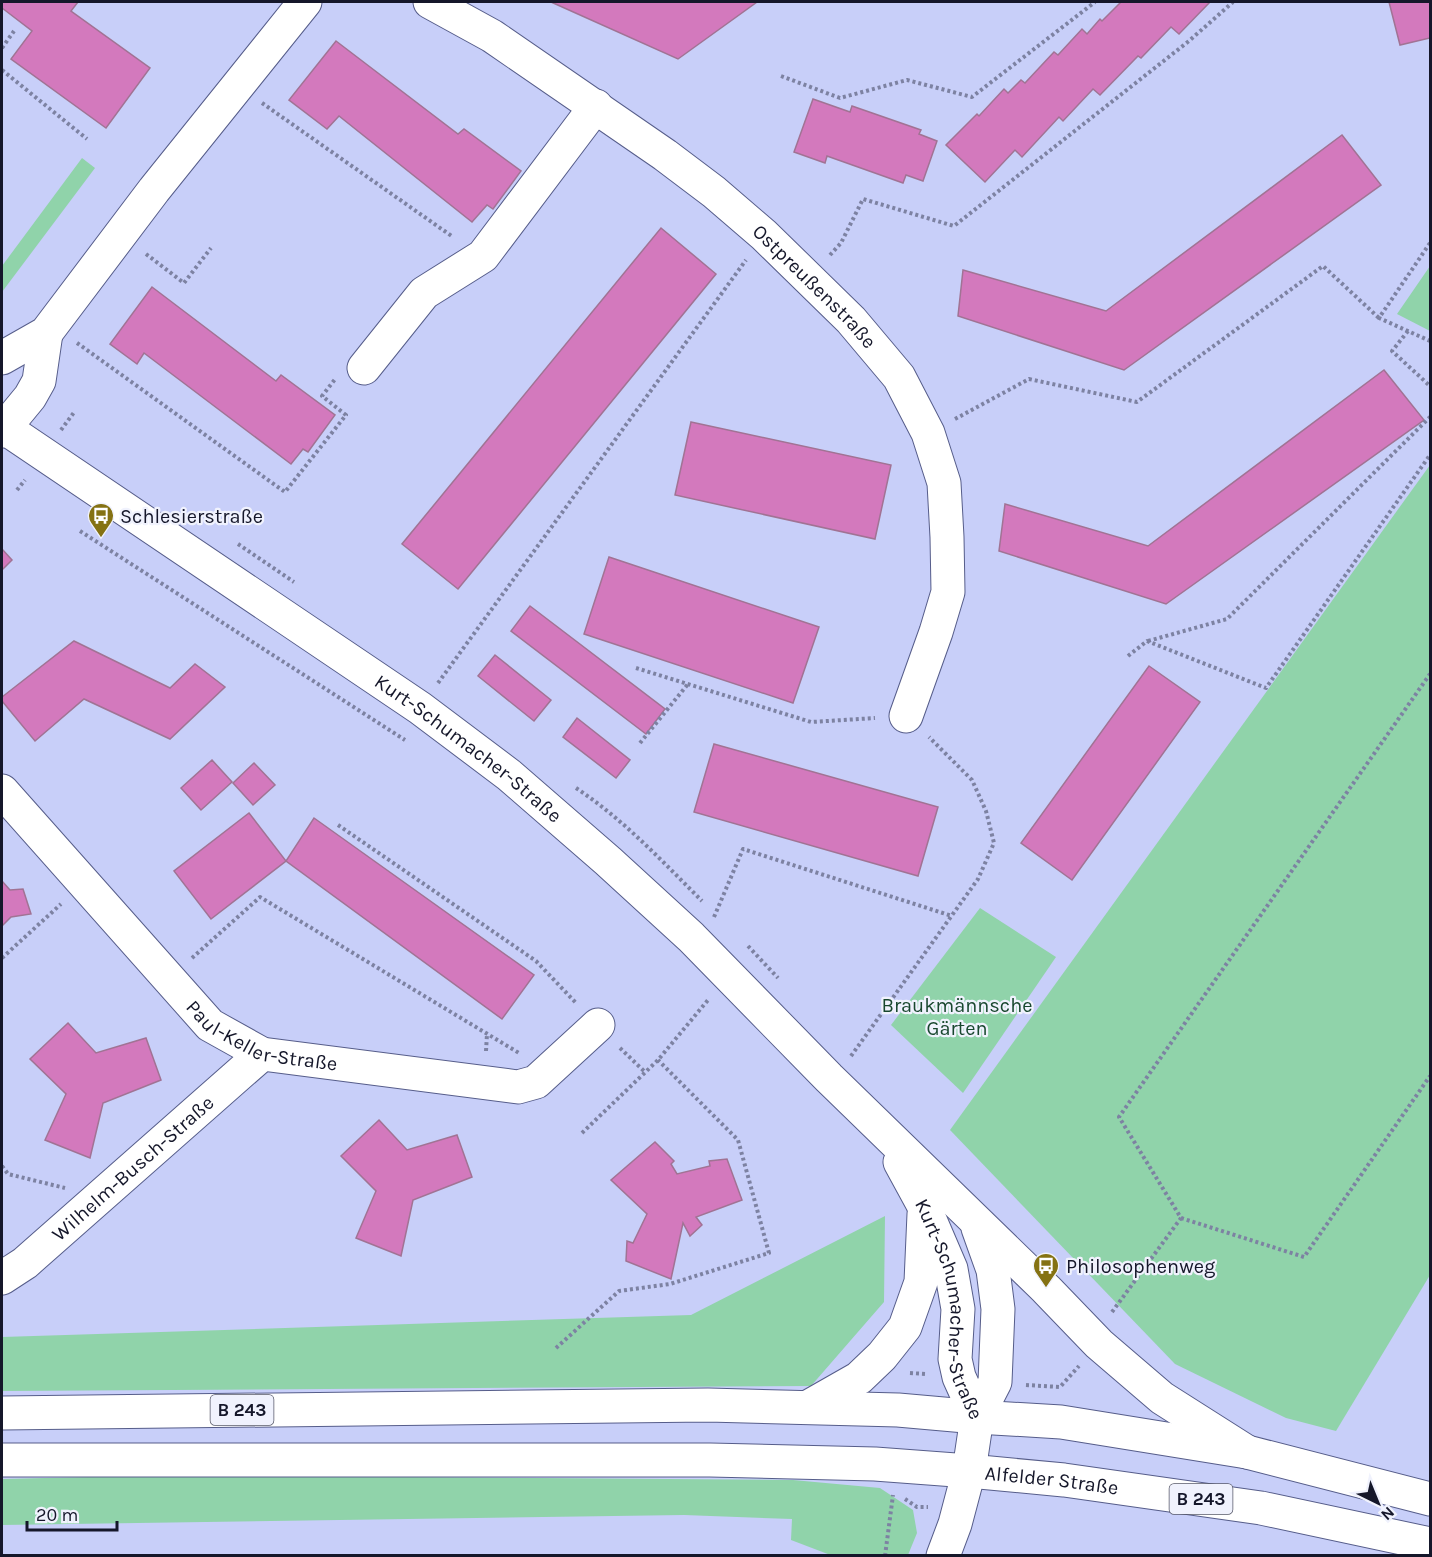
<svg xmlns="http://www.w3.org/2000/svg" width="1432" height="1557" font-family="Karla,sans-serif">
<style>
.green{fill:#90d3aa}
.building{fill:#d379bd;stroke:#a17394;stroke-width:1.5}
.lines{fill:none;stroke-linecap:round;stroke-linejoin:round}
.minor-casing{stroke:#565d8a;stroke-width:35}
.major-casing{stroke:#565d8a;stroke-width:35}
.highway-casing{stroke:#565d8a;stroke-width:35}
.path{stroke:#7d82a2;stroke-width:4;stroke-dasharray:3 3;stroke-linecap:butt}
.minor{stroke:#fff;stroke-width:33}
.major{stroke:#fff;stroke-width:33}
.highway{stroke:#fff;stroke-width:33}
.labels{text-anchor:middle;stroke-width:4.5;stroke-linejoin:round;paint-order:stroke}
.shield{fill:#f0f2fd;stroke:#575969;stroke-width:1.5}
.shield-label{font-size:18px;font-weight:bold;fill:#15172a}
.street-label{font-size:20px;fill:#15172a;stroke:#f0f2fd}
.poi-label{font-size:20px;fill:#15172a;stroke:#f0f2fd;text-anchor:start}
.park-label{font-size:20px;fill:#18472e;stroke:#f0f2fd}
</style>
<rect width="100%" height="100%" fill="#c8cff9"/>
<g class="green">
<polygon points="82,158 95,168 2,292 2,266"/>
<polygon points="1430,266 1430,331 1397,314"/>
<polygon points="1430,465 1430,1275 1336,1431 1286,1418 1175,1364 950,1130"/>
<polygon points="980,908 1056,957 963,1093 891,1025"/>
<polygon points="885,1216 884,1302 811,1386 2,1391 2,1337 691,1315"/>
<polygon points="174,1475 793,1480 880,1488 913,1510 917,1533 908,1555 833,1556 791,1540 792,1519 684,1515 2,1525 2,1479"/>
</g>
<g class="building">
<polygon points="2,2 78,2 71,11 150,68 106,128 11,59 32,31 2,8"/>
<polygon points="551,2 757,2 678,59"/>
<polygon points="1121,2 1210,2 1179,34 1171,27 1141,58 1138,56 1100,95 1093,89 1063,121 1059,117 1022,157 1015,150 985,182 946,145 977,114 979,116 1004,89 1008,93 1021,80 1025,83 1054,52 1058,55 1082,29 1087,34 1100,19 1102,21"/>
<polygon points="1389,2 1430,2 1430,38 1400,45"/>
<polygon points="336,41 458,134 464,129 521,171 493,209 487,205 472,222 339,116 327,129 289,100"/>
<polygon points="813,99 850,112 852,106 921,130 919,134 937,141 923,181 906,175 903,183 827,156 825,163 794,152"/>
<polygon points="1342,135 1381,185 1124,370 958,316 963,270 1106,311"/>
<polygon points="661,228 716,274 458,589 402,544"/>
<polygon points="152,287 276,381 281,375 335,415 308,452 303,449 291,464 144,353 137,364 110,344"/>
<polygon points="1384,370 1424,420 1166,604 999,551 1005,504 1148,546"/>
<polygon points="691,422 891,465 875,539 675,495"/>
<polygon points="2,549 12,560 2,570"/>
<polygon points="609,557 819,627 793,703 584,634"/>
<polygon points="530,606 665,709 646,734 511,631"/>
<polygon points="74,641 170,688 195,664 225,687 170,739 84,699 35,741 2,701 2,697"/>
<polygon points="495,655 551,700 534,721 478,676"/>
<polygon points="1149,666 1200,702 1072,880 1021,843"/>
<polygon points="577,718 630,760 616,778 563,737"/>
<polygon points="714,744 938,807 918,876 694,812"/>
<polygon points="212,760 232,782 201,810 181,788"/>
<polygon points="254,763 275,785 253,805 233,783"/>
<polygon points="249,813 286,861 211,919 174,871"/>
<polygon points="314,818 534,975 502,1019 286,861"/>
<polygon points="2,881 10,890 23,889 31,914 11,917 2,926"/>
<polygon points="68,1023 96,1053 146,1038 161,1080 103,1103 90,1158 45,1140 66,1094 30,1059"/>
<polygon points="379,1120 407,1150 457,1135 472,1177 413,1200 401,1256 356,1238 376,1191 341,1156"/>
<polygon points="655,1142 674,1161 671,1164 677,1174 710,1166 709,1161 727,1159 742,1200 696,1217 702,1225 690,1236 683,1223 671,1279 626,1261 627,1241 633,1243 647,1214 611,1180"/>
</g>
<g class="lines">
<defs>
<g id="minor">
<path id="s1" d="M430 2 492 36 665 155 714 192 764 235 851 320 899 377 928 433 944 483 947 537 948 592 936 632 906 716"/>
<polyline points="2,358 46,333 154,190 305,2"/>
<polyline points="364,368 424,293 483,256 596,106"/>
<polyline points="2,431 30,397 39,381 46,333"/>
<path id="s2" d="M2 791 210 1025 262 1054 518 1087 536 1082 598 1025"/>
<path id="s3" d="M2 1278 25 1263 262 1054"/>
<polyline points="943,1556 955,1524 969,1471"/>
</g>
<g id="major">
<path id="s4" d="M2 426 420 708 509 775 608 861 691 937 829 1078 1046 1289 1099 1344 1162 1398 1247 1452"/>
<path id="s5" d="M900 1162 924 1206 951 1269 958 1309 955 1359 959 1377 977 1417"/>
<path id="s6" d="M978 1228 993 1270 998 1309 995 1382 977 1417 969 1471 1064 1480 1261 1508 1430 1544"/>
<polyline points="808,1407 859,1378 882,1356 905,1327 921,1282 924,1214"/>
<polyline points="977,1417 1061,1422 1247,1452 1430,1499"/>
</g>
<g id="highway">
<polyline points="2,1413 708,1405 898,1410 977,1417"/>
<polyline points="2,1460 710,1460 875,1464 969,1471"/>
</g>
</defs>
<use href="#minor" class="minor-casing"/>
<use href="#major" class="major-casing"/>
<use href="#highway" class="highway-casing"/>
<g class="path">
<polyline points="2,48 14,31"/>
<polyline points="2,70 87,139"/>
<polyline points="781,76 840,98 907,80 972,97 1095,2"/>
<polyline points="262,103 453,237"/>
<polyline points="1430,243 1379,318 1430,341"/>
<polyline points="146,254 184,283 211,248"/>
<polyline points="830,255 841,243 863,199 954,226 1189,41 1233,2"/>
<polyline points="1408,331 1392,351 1430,386"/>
<polyline points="77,343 285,492 346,415 322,396 336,378"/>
<polyline points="955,419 1029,379 1137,402 1323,266 1379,318"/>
<polyline points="61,430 75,411"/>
<polyline points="17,490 25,480"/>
<polyline points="80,531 405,740"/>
<polyline points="238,544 294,582"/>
<polyline points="1148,641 1227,619 1430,417"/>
<polyline points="1128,656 1147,641 1266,688 1430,455"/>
<polyline points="636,668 811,722 875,718"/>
<polyline points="438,683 746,260"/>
<polyline points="640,743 688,684"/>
<path d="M576 788C623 819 662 861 702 901"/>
<polyline points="338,825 536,961 577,1004"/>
<polyline points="714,917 743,849 952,916"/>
<polyline points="748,946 778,978"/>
<polyline points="2,958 61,904"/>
<polyline points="192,958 260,897 519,1053"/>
<polyline points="620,1048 645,1072"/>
<polyline points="486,1051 487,1034"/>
<polyline points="851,1056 978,879 994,843 986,811 972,780 929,737"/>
<polyline points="582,1133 658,1060 708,1000"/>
<polyline points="2,1166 8,1174 65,1188"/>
<polyline points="1181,1218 1304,1257 1430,1076"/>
<polyline points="1112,1312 1181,1218 1119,1117 1430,674"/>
<polyline points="556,1348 619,1291 670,1284 769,1253 738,1140 658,1060"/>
<polyline points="910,1373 926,1374"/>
<polyline points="1026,1385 1060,1387 1079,1366"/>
<polyline points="905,1499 917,1507 928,1507"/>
<polyline points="885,1556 893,1495"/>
</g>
<use href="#minor" class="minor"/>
<use href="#major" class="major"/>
<use href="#highway" class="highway"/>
</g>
<defs>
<symbol id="bus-pin" viewBox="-11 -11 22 30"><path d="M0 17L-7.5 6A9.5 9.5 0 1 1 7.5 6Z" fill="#857213" stroke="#f0f2fd"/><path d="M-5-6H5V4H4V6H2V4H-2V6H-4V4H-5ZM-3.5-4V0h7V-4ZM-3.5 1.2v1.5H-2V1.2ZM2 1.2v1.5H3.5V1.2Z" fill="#fff"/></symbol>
</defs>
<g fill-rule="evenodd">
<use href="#bus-pin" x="86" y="501" width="30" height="40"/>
<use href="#bus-pin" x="1031" y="1251" width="30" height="40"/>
</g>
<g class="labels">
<g class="shield">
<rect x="210.5" y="1395" width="63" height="30" rx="4.5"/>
<rect x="1169.5" y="1484" width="63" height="30" rx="4.5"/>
</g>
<g class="shield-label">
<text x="242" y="1416">B 243</text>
<text x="1201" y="1505">B 243</text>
</g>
<g class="street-label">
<text dy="7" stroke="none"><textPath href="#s1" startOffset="480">Ostpreußenstraße</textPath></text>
<text dy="7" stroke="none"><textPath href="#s4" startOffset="567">Kurt-Schumacher-Straße</textPath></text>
<text dy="7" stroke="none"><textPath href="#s2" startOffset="366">Paul-Keller-Straße</textPath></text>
<text dy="7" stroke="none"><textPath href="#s3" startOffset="171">Wilhelm-Busch-Straße</textPath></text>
<text dy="7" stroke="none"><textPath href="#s5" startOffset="158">Kurt-Schumacher-Straße</textPath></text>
<text dy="7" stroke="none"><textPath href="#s6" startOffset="334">Alfelder Straße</textPath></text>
</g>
<g class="poi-label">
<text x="120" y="523">Schlesierstraße</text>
<text x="1066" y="1273">Philosophenweg</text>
</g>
<g class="park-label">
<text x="957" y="1012">Braukmännsche<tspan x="957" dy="23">Gärten</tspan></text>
</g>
</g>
<rect width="1432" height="1557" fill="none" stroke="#15172a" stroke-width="6"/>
<g transform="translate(1378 1503) rotate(137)" stroke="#f0f2fd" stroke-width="4.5" paint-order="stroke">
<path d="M0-4.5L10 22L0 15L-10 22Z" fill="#15172a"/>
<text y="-9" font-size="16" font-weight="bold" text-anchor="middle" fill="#15172a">N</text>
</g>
<path d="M27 1521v9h90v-9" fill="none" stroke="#15172a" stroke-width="3"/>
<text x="36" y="1521" font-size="18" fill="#15172a" stroke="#f0f2fd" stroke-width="4.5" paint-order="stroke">20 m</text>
</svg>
